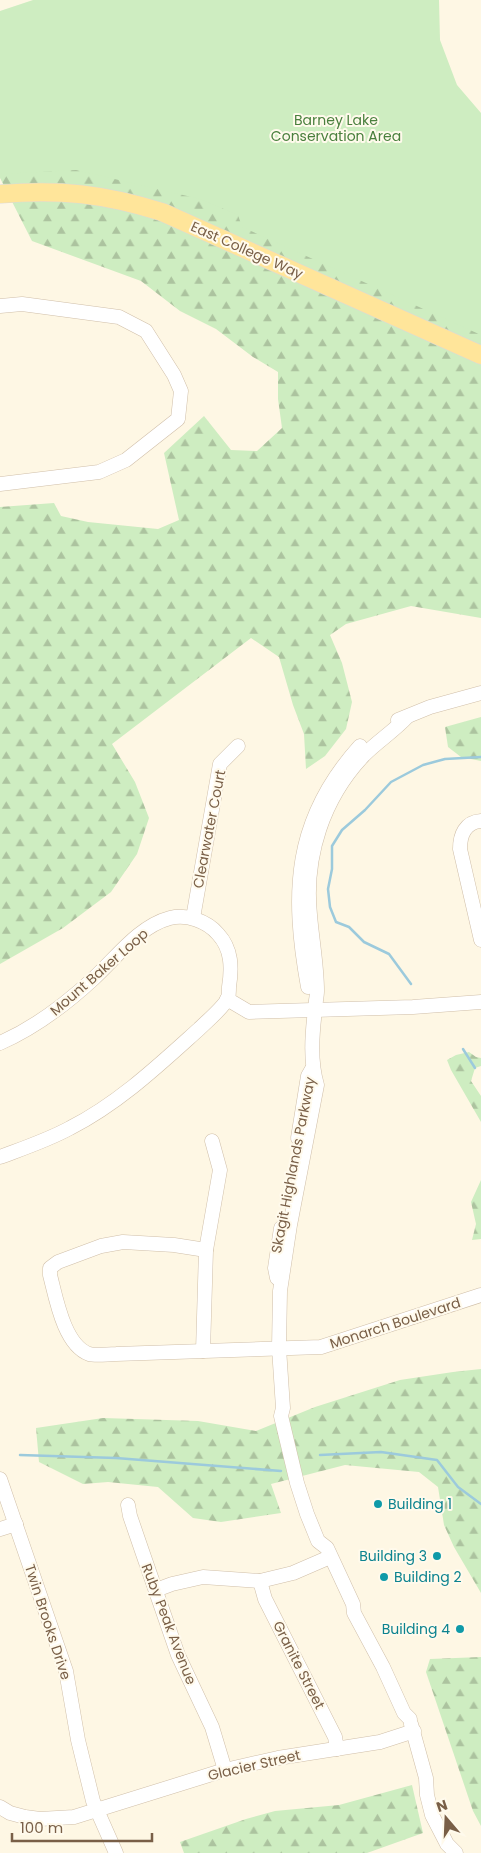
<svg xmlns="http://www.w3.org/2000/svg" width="481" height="1853" font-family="Poppins,sans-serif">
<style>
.forest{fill:url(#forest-firs)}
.park{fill:#ceedc1}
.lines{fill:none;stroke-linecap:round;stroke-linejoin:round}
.stream{stroke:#9ccadc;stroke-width:2.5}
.minor-casing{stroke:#d0bfa9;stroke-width:15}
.major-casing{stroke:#dfd9d3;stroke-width:19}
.minor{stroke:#fff;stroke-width:14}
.major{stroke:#ffe59a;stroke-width:18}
.culture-dot{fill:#0f9aa8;stroke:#fffaec;stroke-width:2}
.labels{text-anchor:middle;stroke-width:4;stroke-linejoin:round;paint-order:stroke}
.park-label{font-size:14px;fill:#4a803e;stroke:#fffaec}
.street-label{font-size:14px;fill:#795f47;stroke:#fffaec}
.culture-label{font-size:14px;fill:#0d838f;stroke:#fffaec;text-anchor:start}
</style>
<defs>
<pattern id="forest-firs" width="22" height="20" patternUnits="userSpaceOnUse" patternTransform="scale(1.25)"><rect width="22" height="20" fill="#ceedc1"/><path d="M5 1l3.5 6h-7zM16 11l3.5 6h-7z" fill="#acc39f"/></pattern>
</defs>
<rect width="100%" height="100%" fill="#fef7e4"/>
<g class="forest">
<polygon points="0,131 481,236 481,618 411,606 346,624 330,635 342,663 352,702 346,729 325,756 306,769 304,734 293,705 279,657 251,638 112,744 135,782 149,818 137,854 111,892 63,928 0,964 0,507 54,503 61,516 88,522 158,529 179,520 164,453 204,416 231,450 257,451 282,428 278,399 278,372 253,357 216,329 180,311 141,281 32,241 0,178"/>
<polygon points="481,717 481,761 461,757 448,747 445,727"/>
<polygon points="469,1052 476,1057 481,1058 481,1066 475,1068 471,1081 481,1096 481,1122 451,1070 447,1060 456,1055"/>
<polygon points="481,1180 481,1239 472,1240 476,1224 471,1202"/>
<polygon points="481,1369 481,1593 454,1547 444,1525 438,1487 419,1472 345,1465 271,1484 281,1513 221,1522 193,1518 158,1487 108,1482 83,1484 39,1462 36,1428 103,1418 198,1421 256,1431 315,1407 400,1380 453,1372"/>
<polygon points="481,1657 481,1826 473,1811 426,1672 430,1659"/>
<polygon points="412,1785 423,1833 367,1853 184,1853 180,1842 246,1819 275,1811 339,1805"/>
</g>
<polygon class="park" points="33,0 439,0 440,40 457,85 481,113 481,335 242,227 238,215 200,199 76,170 0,174 0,11"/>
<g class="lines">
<g class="stream">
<polyline points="411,984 389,954 364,942 349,927 336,922 330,907 328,889 332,869 332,846 342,830 365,810 391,782 423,765 445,759 481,757"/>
<polyline points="463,1049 475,1068"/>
<polyline points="20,1455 116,1458 281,1471"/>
<polyline points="320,1455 381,1452 437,1460 458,1487 481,1504"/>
</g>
<defs>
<g id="minor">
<polyline points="0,306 22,304 119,317 146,331 174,375 181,391 178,419 126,460 99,472 0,484"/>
<path d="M407 717C394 731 378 741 364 755 323 798 304 856 310 915 312 940 317 966 317 991 317 997 315 1004 315 1010 312 1035 310 1061 317 1085L290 1225 280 1291 279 1348 283 1408 281 1416 297 1483 307 1514 318 1541 327 1548 353 1604 354 1613 383 1667 404 1713 410 1719"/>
<polyline points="398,720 430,707 481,693"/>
<path d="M481 821C465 822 460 835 460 849L481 940"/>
<polyline points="193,918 220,764 238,746"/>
<path d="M308 987C291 893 293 820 360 746"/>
<polyline points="227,999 249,1012 413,1007 481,1002"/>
<path d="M0 1043C34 1028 66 1004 93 979 116 958 139 926 170 918 187 914 207 921 218 934 232 949 232 968 229 987 229 990 229 995 228 998 224 1007 206 1022 199 1029 159 1065 119 1103 70 1128 48 1140 24 1148 0 1157"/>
<polyline points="298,1138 308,1076 312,1069"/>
<path d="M206 1250 174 1245 123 1242 101 1246 58 1262 50 1268V1275C56 1298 64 1345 89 1354 96 1356 108 1354 116 1354L321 1347 481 1295"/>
<polyline points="277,1278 275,1268 281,1228"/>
<polyline points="203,1351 206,1250 220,1170 212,1141"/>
<polyline points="0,1479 66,1671 78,1740 93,1801 116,1853"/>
<polyline points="128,1505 130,1516 142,1551 178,1655 212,1727 225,1770"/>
<polyline points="0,1529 16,1524"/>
<polyline points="260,1581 265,1599 335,1737 337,1749"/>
<polyline points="156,1590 172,1584 203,1577 260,1581 293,1573 330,1557"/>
<polyline points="411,1724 426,1778 427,1795 432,1815 447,1844 456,1853"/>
<polyline points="0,1807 10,1813 25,1817 40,1819 74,1817 225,1770 278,1758 380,1742 414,1731"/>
</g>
<path id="major" d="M0 194C61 189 104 194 162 212L481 355"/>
</defs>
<use href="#minor" class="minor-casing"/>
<use href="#major" class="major-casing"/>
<use href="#minor" class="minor"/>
<use href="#major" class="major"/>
</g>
<g class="culture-dot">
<circle cx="378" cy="1504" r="5"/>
<circle cx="437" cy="1556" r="5"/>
<circle cx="384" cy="1577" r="5"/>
<circle cx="460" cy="1629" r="5"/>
</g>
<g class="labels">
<g class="park-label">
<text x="336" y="125">Barney Lake<tspan x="336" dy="16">Conservation Area</tspan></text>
</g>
<g class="street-label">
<text transform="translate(247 250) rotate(24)" y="5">East College Way</text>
<text transform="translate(209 829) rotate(-79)" y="5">Clearwater Court</text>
<text transform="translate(99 972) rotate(-41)" y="5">Mount Baker Loop</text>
<text transform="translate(293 1165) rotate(-79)" y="5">Skagit Highlands Parkway</text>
<text transform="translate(395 1323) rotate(-18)" y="5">Monarch Boulevard</text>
<text transform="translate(48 1622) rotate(72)" y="5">Twin Brooks Drive</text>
<text transform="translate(169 1624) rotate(69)" y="5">Ruby Peak Avenue</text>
<text transform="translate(299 1665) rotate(63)" y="5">Granite Street</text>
<text transform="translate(254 1765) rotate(-13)" y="5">Glacier Street</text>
</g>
<g class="culture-label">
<text x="388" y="1509">Building 1</text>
<text x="427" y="1561" text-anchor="end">Building 3</text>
<text x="394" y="1582">Building 2</text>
<text x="450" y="1634" text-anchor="end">Building 4</text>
</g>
</g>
<g transform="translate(446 1818) rotate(341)" stroke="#fffaec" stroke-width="4" paint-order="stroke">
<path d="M0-4L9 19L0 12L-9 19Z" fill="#795f47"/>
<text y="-8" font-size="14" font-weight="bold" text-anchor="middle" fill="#795f47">N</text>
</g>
<path d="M12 1833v8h140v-8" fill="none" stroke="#795f47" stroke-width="2.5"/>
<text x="20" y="1833" font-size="15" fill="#795f47" stroke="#fffaec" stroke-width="4" paint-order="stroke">100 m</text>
</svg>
